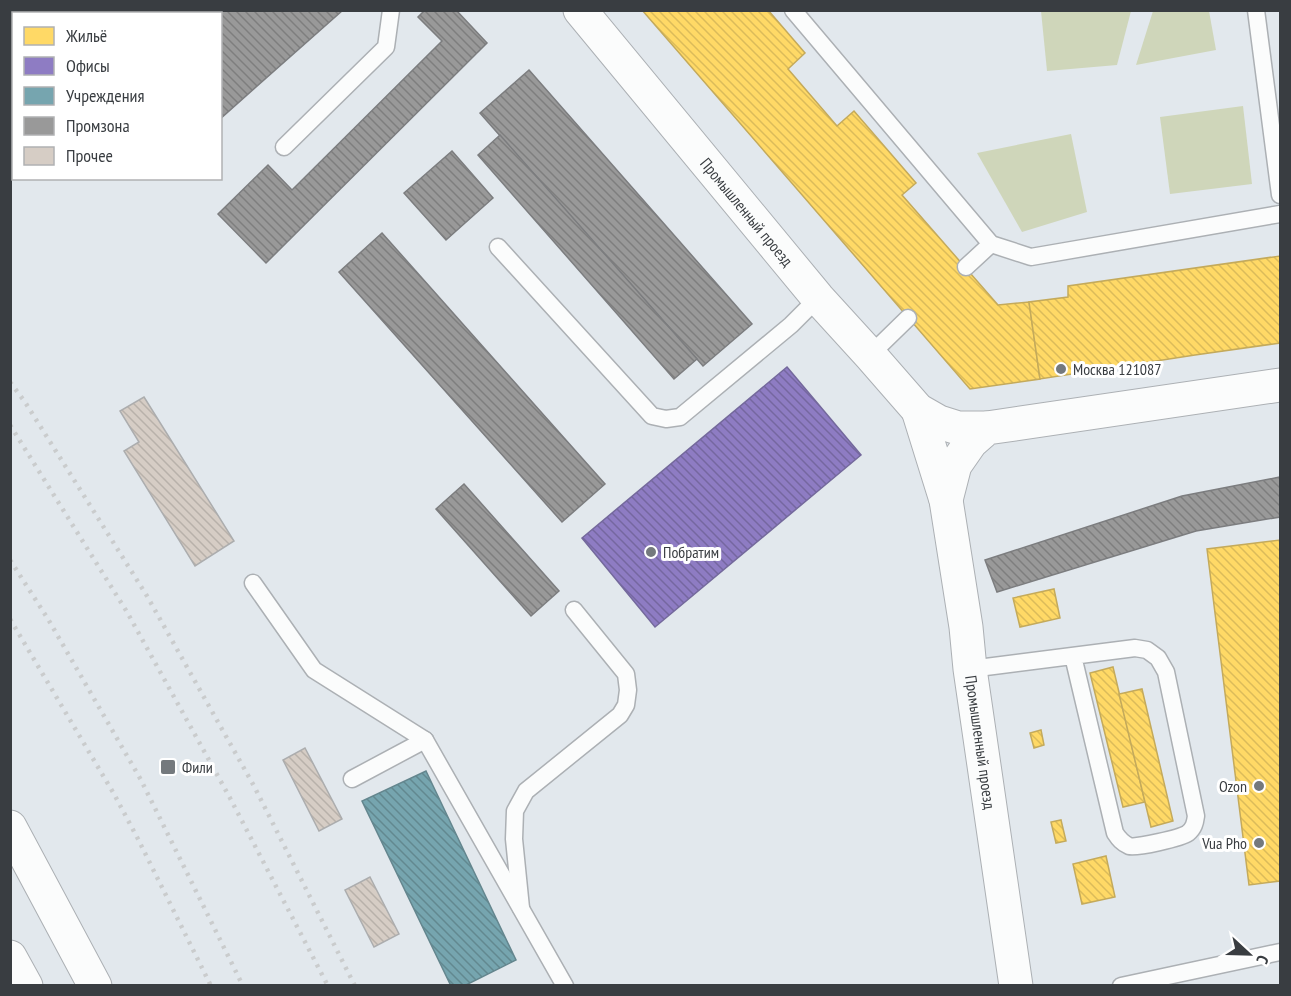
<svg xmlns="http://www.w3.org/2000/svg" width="1291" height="996" font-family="'PT Sans Narrow',sans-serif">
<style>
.green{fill:#cfd6ba}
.homes{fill:url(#homes-back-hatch);stroke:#c4aa5b;stroke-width:1.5}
.offices{fill:url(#offices-back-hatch);stroke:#74699c;stroke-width:1.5}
.public{fill:url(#public-back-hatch);stroke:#64868e;stroke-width:1.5}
.industry{fill:url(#industry-back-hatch);stroke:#7c7d7f;stroke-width:1.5}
.building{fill:url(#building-back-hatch);stroke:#acadae;stroke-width:1.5}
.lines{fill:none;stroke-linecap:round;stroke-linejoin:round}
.service-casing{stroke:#acb0b4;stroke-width:19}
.tertiary-casing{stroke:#acb0b4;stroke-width:35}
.primary-casing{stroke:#acb0b4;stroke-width:35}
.service{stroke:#fbfcfc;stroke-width:16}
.tertiary{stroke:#fbfcfc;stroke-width:33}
.primary{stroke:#fbfcfc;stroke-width:33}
.rail{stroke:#cacccd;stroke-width:4.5;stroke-dasharray:3 6;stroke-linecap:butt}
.poi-dot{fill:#74797d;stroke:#fff;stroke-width:2}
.labels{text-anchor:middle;stroke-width:6;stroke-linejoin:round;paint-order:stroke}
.street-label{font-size:16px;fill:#393d41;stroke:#fff}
.poi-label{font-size:16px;fill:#393d41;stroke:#fff;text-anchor:start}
</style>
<defs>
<pattern id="homes-back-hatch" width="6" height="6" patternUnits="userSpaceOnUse" patternTransform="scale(1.5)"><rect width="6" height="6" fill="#ffd966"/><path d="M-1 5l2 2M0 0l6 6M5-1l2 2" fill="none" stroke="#dbbb5a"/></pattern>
<pattern id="offices-back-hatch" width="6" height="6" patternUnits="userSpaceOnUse" patternTransform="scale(1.5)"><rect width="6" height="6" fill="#8e7cc3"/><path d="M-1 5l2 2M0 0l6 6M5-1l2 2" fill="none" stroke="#7567a0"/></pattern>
<pattern id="public-back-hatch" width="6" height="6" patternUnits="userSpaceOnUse" patternTransform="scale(1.5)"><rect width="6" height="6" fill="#76a5af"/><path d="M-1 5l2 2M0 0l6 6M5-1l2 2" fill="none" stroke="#628890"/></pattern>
<pattern id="industry-back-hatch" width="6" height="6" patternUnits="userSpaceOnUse" patternTransform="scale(1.5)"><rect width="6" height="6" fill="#999"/><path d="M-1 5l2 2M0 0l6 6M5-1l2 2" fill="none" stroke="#7e7e7e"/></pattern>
<pattern id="building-back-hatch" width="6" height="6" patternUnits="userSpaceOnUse" patternTransform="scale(1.5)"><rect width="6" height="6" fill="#d6cdc5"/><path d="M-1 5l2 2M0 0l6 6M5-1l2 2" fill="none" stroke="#b8b1aa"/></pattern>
</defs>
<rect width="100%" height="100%" fill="#e2e8ed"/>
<g class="green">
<polygon points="1041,11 1131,11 1117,65 1047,71"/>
<polygon points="1153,11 1209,11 1216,50 1136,65"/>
<polygon points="1243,106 1252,184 1170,194 1160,117"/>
<polygon points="1071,134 1087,212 1022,232 977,153"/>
</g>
<g class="homes">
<polygon points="642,10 768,10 805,53 788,69 837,126 854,111 916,183 902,195 998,305 1029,302 1040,379 970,389"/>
<polygon points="1280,256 1280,343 1195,355 1040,379 1029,302 1068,297 1068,286"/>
<polygon points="1280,540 1280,881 1249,885 1207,549"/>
<polygon points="1054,589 1060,618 1020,627 1013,598"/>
<polygon points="1113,667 1145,802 1123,807 1090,673"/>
<polygon points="1142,689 1173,821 1151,827 1119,694"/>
<polygon points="1041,730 1044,745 1034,748 1030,733"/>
<polygon points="1061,820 1066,841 1056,843 1051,822"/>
<polygon points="1106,856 1115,897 1082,904 1073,864"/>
</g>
<polygon class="offices" points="787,367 861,455 655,627 582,538"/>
<polygon class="public" points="426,771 516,960 464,986 451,986 362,801"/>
<g class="industry">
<polygon points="73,10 343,10 220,119 220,14 75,14"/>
<polygon points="425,10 456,10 487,43 266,263 218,214 268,165 292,190 442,41 418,17"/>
<polygon points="529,70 752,324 703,366 480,113"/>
<polygon points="500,135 697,359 674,379 478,155"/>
<polygon points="452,151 493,198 446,240 404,193"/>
<polygon points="382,233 605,484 562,522 339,272"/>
<polygon points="1280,477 1280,517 1196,531 997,592 985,560 1182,496"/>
<polygon points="464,484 559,591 531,616 436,509"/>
</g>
<g class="building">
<polygon points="144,397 234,541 195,566 124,451 139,442 120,411"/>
<polygon points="305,748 342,819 319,831 283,760"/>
<polygon points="370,877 399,934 374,947 345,890"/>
</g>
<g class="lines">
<defs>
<g id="service">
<polyline points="793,10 991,244 1031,257 1280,214"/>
<polyline points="1256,10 1280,195"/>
<polyline points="284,147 386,47 391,10"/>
<polyline points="498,247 652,416 666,419 680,417 791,325 818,298"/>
<polyline points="966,267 991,244"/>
<polyline points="870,355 908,318"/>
<polyline points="253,583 314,670 425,740"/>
<path d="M970 669 1135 648 1147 650 1158 658 1166 672 1196 816C1195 823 1194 828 1188 833 1181 838 1137 848 1129 846 1122 843 1119 839 1115 833L1073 656"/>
<polyline points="352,779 425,740 565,986"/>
<polyline points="521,908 514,839 515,811 526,791 620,715 626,705 628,690 626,674 574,610"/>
<polyline points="1121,986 1280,952"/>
</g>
<g id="tertiary">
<path id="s1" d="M580 10 818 298 870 355 918 410 939 422 958 428H987"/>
<path id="s2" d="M918 410 946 500 966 627 970 669 1016 986"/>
<polyline points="946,500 955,465 971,442 987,428 1280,385"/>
</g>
<g id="primary">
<polyline points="10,827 95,986"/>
<polyline points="10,957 26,986"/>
</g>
</defs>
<use href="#service" class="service-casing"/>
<use href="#tertiary" class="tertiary-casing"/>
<use href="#primary" class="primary-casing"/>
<use href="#service" class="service"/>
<use href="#tertiary" class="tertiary"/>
<use href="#primary" class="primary"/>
<g class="rail">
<polyline points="10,382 25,402 147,596 254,786 355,986"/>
<polyline points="10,425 127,612 230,798 328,986"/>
<polyline points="10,560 48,619 141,780 243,986"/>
<polyline points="10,619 114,794 138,839 211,986"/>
</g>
</g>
<g class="poi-dot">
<circle cx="1061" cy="369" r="6"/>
<circle cx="651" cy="552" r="6"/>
<rect x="160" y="759" width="16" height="16" rx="3"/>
<circle cx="1259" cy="786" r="6"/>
<circle cx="1259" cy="843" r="6"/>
</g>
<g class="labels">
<g class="street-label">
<text dy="6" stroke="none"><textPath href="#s1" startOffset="262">Промышленный проезд</textPath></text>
<text dy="6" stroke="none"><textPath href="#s2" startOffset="339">Промышленный проезд</textPath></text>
</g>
<g class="poi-label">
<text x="1073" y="375">Москва 121087</text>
<text x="663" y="558">Побратим</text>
<text x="182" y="773">Фили</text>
<text x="1247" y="792" text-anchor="end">Ozon</text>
<text x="1247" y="849" text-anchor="end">Vua Pho</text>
</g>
</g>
<rect width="1291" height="996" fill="none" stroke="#393d41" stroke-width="24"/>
<rect x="12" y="12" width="210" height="168" fill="#ffffff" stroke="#b0b1b3" stroke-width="1.5"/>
<rect x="24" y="27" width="30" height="18" fill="#ffd966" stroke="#b0b1b3" stroke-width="1.5"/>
<text x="66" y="42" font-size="18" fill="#393d41">Жильё</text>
<rect x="24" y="57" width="30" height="18" fill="#8e7cc3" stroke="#b0b1b3" stroke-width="1.5"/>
<text x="66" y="72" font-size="18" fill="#393d41">Офисы</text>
<rect x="24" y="87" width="30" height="18" fill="#76a5af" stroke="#b0b1b3" stroke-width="1.5"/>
<text x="66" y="102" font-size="18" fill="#393d41">Учреждения</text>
<rect x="24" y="117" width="30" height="18" fill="#999999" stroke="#b0b1b3" stroke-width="1.5"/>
<text x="66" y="132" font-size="18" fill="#393d41">Промзона</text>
<rect x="24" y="147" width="30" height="18" fill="#d6cdc5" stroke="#b0b1b3" stroke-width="1.5"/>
<text x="66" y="162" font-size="18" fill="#393d41">Прочее</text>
<g transform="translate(1249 954) rotate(112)" stroke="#ffffff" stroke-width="4.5" paint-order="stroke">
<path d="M0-4.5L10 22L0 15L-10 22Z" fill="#393d41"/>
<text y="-9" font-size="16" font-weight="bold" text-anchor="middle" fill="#393d41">С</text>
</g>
</svg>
